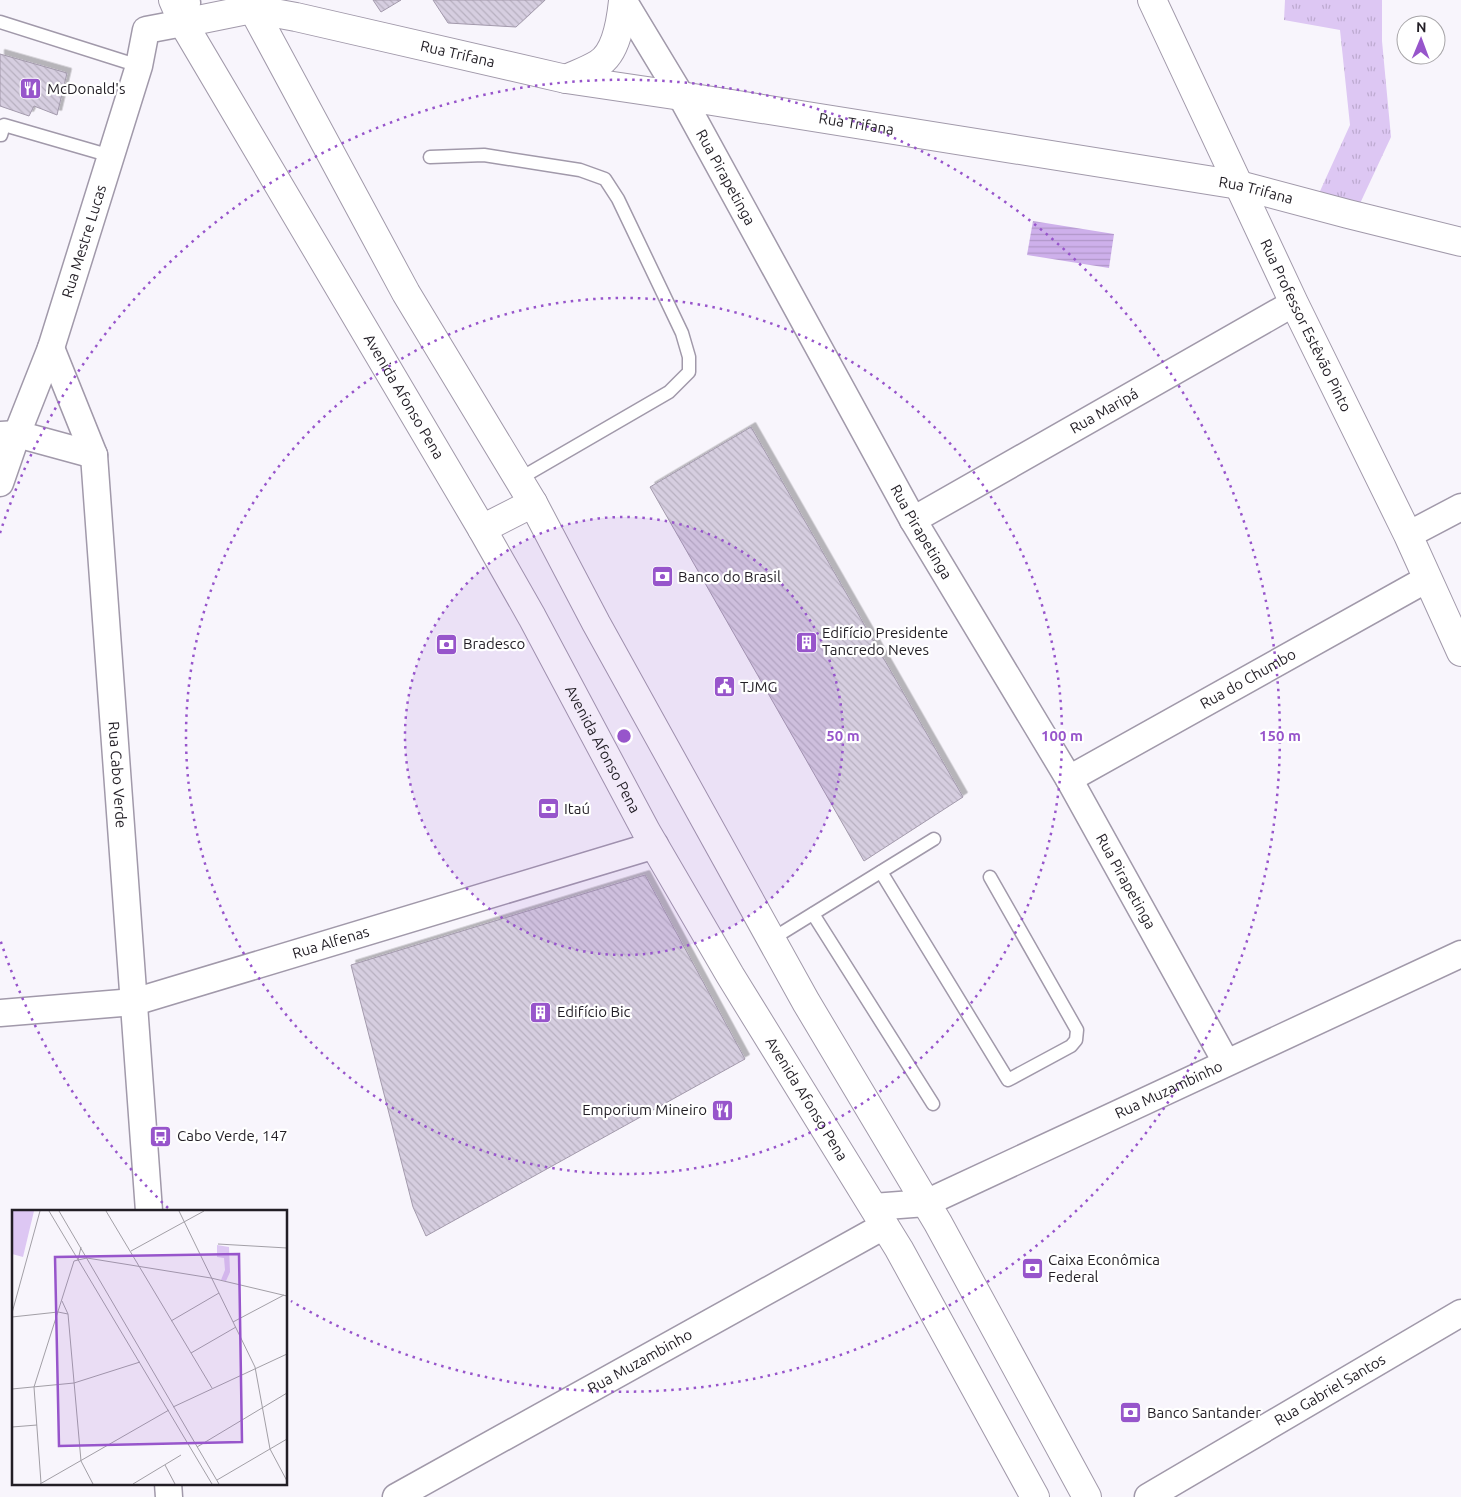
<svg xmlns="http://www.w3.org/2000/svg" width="1461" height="1497" font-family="Ubuntu,sans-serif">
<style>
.park{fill:url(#park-tufts)}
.water{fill:url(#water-rules)}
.building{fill:url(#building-back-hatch);stroke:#a39aac;filter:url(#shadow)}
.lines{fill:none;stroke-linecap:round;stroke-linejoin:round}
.lane-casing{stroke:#a199aa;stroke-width:15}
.street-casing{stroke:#a199aa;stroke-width:29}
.secondary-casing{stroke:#a199aa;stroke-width:30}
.lane{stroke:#fff;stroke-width:12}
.street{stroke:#fff;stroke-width:26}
.secondary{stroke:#fff;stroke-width:28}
.ring{fill:none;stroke:#9755cb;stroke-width:2.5;stroke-dasharray:2.5 5}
.labels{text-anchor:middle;stroke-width:4.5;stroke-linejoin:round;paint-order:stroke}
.street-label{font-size:15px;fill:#221e25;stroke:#fff}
.poi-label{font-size:15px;fill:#221e25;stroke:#fff;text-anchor:start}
.inset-road{fill:none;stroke:#a29fa6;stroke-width:1}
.view{fill:#9755cb;fill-opacity:0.15;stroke:#9755cb;stroke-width:2.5}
.inset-edge{fill:none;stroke:#221e25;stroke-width:2.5}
.centre{fill:#9755cb;stroke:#fff;stroke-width:2.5}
.ring-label{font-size:15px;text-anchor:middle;font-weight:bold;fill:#9755cb;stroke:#fff;stroke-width:4.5;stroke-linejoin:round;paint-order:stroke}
</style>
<defs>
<pattern id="park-tufts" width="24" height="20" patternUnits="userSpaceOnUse" patternTransform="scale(1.25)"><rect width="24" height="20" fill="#ddc7f3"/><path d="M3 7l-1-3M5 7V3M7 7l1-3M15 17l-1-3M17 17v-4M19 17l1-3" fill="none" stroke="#bdaad0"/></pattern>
<pattern id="water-rules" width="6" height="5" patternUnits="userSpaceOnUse" patternTransform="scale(1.25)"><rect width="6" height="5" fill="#ceb0eb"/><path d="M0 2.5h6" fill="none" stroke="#b197c9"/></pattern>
<pattern id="building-back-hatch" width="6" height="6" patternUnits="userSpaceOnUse" patternTransform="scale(1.25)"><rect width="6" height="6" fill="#d6cee0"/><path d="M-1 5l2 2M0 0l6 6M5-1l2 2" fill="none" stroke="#b7b0c0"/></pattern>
<filter id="shadow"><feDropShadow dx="4.5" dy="-4.5" stdDeviation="0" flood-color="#0004"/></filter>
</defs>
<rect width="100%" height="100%" fill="#f8f5fc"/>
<polygon class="park" points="1285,0 1382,0 1382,41 1391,137 1356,212 1316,200 1350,125 1340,30 1284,20"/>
<polygon class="water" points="1033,221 1114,234 1109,268 1027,255"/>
<g class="building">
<polygon points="373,0 401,0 381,12"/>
<polygon points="433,0 545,0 516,27 448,23"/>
<polygon points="0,54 67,73 57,115 34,106 29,116 0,106"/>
<polygon points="751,427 963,797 864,861 650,487"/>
<polygon points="645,875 745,1059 426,1236 413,1207 351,965"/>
</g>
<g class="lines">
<defs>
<g id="lane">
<polyline points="0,22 139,66"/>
<polyline points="0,135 1,135 4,125 111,156"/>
<polyline points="430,157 484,155 580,170 605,179 618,199 682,333 689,357 689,372 669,392 519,479"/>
<polyline points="881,872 1008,1080 1071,1046 1076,1040 1077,1030 990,877"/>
<polyline points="813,914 933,1104"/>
<polyline points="772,939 934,839"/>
</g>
<g id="street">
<path id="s1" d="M623 0 681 96 913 520 1069 779 1226 1062"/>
<path id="s2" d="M51 348 94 455 149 1211"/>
<polyline points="1,435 17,434 94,455"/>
<path id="s3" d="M0 483 17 434 51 348 139 66 146 30 183 23 187 3"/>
<path id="s4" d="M913 520 1294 303"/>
<polyline points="1408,535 1461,507"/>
<path id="s5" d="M1069 779 1427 579"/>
<path id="s6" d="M0 1013 134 1002 655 845"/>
<path id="s7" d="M873 1207 926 1203 1461 954"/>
<polyline points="168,1483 169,1497"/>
<path id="s8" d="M396 1497 884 1226"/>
<path id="s9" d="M1148 1497 1461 1313"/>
</g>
<g id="secondary">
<path id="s10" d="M173 0 183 23 482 529 532 617 646 831 730 975 899 1249 1035 1497"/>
<polyline points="248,0 406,293 533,503 596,623 806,1002 938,1223 1087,1497"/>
<path id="s11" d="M1152 0 1294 303 1408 535 1461 652"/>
<path id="s12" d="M183 23 252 9 296 17 566 79 681 96 1239 185 1348 214 1461 242"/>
<path d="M566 79C577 74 588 70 598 64 617 53 621 20 623 1"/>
<polyline points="482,529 533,503"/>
</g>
</defs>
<use href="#lane" class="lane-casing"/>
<use href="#street" class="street-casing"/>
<use href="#secondary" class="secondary-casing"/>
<use href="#lane" class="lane"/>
<use href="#street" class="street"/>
<use href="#secondary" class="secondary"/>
</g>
<circle cx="624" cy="736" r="219" fill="#9755cb" fill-opacity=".12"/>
<g class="ring">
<circle cx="624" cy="736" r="219"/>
<circle cx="624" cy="736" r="438"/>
<path d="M168 1208A656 656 0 0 1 0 939M0 533A656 656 0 1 1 291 1301"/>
</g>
<defs>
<symbol id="restaurant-square" viewBox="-11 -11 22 22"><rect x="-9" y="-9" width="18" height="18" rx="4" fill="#9755cb" stroke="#fff"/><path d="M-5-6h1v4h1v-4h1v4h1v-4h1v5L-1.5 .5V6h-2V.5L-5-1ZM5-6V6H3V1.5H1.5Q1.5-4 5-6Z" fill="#fff"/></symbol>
<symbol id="bank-square" viewBox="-11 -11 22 22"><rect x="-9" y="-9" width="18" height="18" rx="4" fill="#9755cb" stroke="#fff"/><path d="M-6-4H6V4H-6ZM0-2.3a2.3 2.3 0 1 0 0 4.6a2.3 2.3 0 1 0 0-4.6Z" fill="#fff"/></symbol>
<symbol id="building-square" viewBox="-11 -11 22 22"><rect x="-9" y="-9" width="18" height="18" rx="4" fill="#9755cb" stroke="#fff"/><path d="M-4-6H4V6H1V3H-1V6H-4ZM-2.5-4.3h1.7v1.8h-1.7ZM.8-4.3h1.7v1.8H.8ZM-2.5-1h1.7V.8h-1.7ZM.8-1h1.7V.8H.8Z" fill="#fff"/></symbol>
<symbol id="civic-square" viewBox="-11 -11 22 22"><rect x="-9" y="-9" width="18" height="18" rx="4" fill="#9755cb" stroke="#fff"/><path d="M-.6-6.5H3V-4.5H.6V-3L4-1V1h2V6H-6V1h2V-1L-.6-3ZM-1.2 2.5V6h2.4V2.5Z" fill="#fff"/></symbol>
<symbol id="bus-square" viewBox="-11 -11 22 22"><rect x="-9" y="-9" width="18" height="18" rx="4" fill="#9755cb" stroke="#fff"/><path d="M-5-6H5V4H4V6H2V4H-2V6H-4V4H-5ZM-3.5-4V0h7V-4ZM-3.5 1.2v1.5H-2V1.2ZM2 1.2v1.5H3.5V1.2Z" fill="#fff"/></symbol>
</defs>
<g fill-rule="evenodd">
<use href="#restaurant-square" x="18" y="76" width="25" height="25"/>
<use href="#bank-square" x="650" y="564" width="25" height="25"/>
<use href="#building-square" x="794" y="630" width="25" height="25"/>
<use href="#bank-square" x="434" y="632" width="25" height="25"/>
<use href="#civic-square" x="712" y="674" width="25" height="25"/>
<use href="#bank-square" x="536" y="796" width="25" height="25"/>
<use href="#building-square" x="528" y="1000" width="25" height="25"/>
<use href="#restaurant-square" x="710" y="1098" width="25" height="25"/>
<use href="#bus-square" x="148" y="1124" width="25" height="25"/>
<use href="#bank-square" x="1020" y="1256" width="25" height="25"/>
<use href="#bank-square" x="1118" y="1400" width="25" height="25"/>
</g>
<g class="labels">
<g class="street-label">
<text dy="5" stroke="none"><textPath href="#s12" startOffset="281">Rua Trifana</textPath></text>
<text dy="5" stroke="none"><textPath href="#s12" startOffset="686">Rua Trifana</textPath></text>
<text dy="5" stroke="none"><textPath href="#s1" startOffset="205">Rua Pirapetinga</textPath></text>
<text dy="5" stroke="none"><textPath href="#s12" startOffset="1091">Rua Trifana</textPath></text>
<text dy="5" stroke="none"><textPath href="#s3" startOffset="256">Rua Mestre Lucas</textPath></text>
<text dy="5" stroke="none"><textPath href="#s11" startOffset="360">Rua Professor Estêvão Pinto</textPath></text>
<text dy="5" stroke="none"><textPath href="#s10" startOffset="459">Avenida Afonso Pena</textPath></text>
<text dy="5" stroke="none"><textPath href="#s4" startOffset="220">Rua Maripá</textPath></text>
<text dy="5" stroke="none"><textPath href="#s1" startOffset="610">Rua Pirapetinga</textPath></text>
<text dy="5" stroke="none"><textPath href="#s5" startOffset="205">Rua do Chumbo</textPath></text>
<text dy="5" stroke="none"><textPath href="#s10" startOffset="864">Avenida Afonso Pena</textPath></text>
<text dy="5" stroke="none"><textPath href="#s2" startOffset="436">Rua Cabo Verde</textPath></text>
<text dy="5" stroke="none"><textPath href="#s1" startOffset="1015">Rua Pirapetinga</textPath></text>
<text dy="5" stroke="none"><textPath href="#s6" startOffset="340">Rua Alfenas</textPath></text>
<text dy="5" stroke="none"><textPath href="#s7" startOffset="321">Rua Muzambinho</textPath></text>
<text dy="5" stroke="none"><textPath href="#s10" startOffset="1269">Avenida Afonso Pena</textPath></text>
<text dy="5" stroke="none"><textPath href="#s8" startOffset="279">Rua Muzambinho</textPath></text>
<text dy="5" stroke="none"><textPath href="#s9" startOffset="211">Rua Gabriel Santos</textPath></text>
</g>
<g class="poi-label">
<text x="47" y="94">McDonald's</text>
<text x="678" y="582">Banco do Brasil</text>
<text x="822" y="638">Edifício Presidente<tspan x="822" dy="17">Tancredo Neves</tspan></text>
<text x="463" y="649">Bradesco</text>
<text x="740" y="692">TJMG</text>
<text x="564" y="814">Itaú</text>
<text x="557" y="1017">Edifício Bic</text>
<text x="707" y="1115" text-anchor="end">Emporium Mineiro</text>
<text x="177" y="1141">Cabo Verde, 147</text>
<text x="1048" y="1265">Caixa Econômica<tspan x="1048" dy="17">Federal</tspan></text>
<text x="1147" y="1418">Banco Santander</text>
</g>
</g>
<g transform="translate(12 1210)">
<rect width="275" height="275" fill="#f8f5fc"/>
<path d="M0 1H22L11 47 0 44ZM205 35 217 37 218 62 214 71 209 70 213 60 212 48 205 47Z" fill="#ddc7f3"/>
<path class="inset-road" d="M37 1 200 274M47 1 207 274M94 1 200 178M167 1 243 157 258 239 275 271M206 34 275 38M119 41 192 1M66 50 75 48 199 68 275 86M50 91 56 104 69 251 81 274M0 103 28 1M0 107 46 102 56 104M159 111 207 83M221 112 272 85M179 143 224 117M0 179 62 173 128 152M161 197 275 144M0 217 25 215M185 237 275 183M153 255 163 274M205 270 275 229M29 273 22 177 62 51 66 50 69 37M28 274 157 200M121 274 169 245"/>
<path class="view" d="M227 44 230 232 47 236 43 47Z"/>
<rect width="275" height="275" class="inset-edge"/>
</g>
<circle cx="624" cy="736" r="8" class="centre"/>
<g class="ring-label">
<text x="843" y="741">50 m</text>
<text x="1062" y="741">100 m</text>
<text x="1280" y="741">150 m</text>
</g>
<g transform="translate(1421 40) rotate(1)"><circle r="24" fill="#ffffff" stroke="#a7a5a8"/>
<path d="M0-4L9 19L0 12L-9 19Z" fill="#9755cb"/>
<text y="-8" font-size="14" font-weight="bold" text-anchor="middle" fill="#221e25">N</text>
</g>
</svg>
